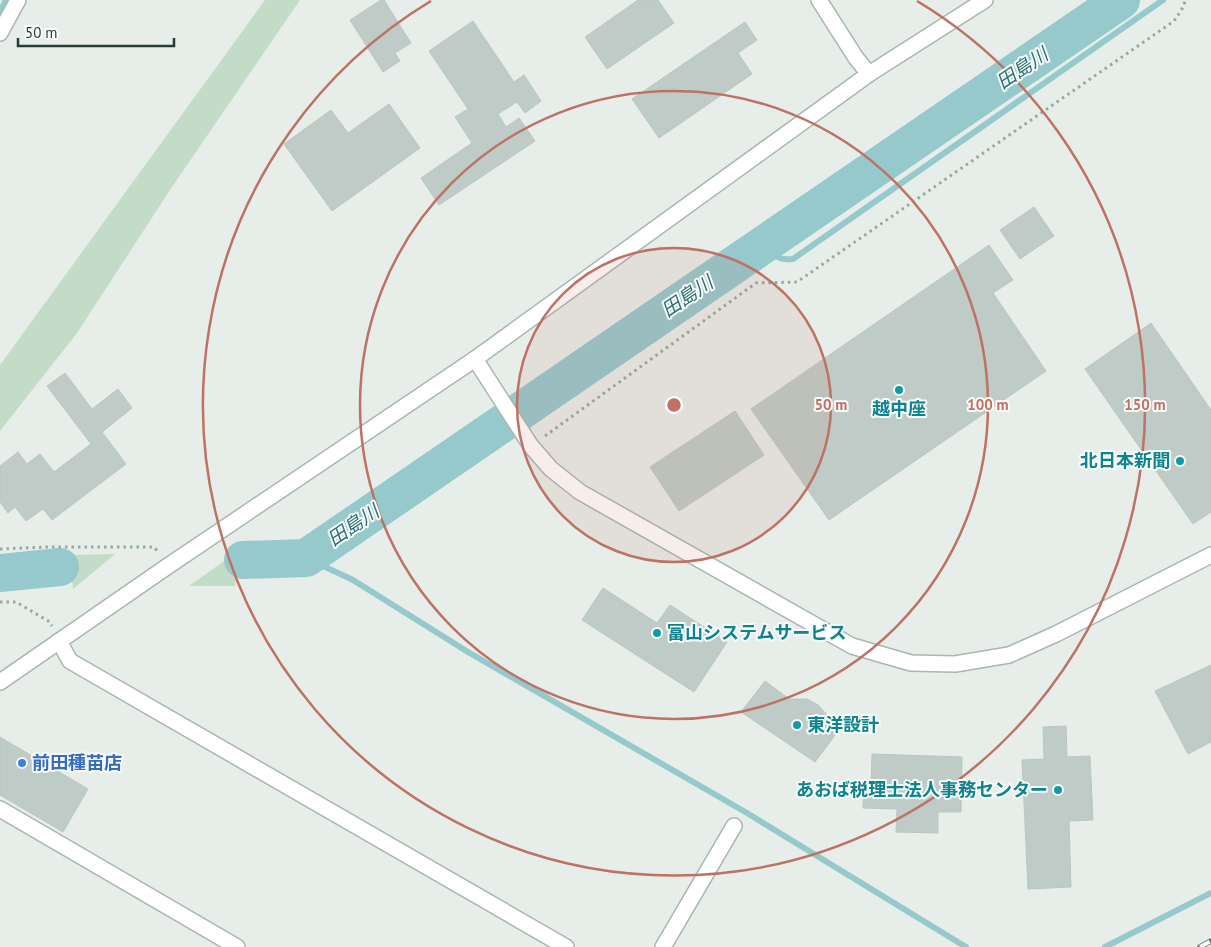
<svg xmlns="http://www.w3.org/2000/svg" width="1211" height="947" font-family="'PT Sans','Noto Sans JP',sans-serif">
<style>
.green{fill:#c2dcc7}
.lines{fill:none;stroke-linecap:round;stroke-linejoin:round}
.stream{stroke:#96c9cc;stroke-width:6}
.river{stroke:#96c9cc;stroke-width:38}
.building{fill:#bfcbc6;stroke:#bac7c0}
.minor-casing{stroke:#aab6b0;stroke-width:18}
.tertiary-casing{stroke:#aab6b0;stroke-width:18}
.path{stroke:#8bae9f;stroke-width:3;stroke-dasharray:2.5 4;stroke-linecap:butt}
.minor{stroke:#fff;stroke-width:15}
.tertiary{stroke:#fff;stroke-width:15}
.rail-casing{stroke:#627971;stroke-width:5.5}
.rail{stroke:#f7faf8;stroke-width:4;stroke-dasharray:11;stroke-linecap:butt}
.ring{fill:none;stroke:#bd7264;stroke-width:2.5}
.culture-dot{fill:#0f9aa8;stroke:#f7faf8;stroke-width:2}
.shop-dot{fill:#3f7fe0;stroke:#f7faf8;stroke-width:2}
.labels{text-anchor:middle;stroke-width:4;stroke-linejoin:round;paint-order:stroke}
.culture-label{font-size:18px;font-weight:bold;fill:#0d838f;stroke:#f7faf8;text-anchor:end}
.shop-label{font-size:18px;font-weight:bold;fill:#366cbe;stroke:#f7faf8;text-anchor:start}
.water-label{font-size:19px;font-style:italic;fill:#277074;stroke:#f7faf8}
.centre{fill:#bd7264;stroke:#f7faf8;stroke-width:2.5}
.ring-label{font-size:15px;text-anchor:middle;font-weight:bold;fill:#bd7264;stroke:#f7faf8;stroke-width:4;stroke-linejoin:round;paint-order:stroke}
</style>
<rect width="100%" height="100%" fill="#e7eeea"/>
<g class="green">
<polygon points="265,0 300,0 172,187 77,333 0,431 0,365"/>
<polygon points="241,549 235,586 189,586"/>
<polygon points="115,554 73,589 69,555"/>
</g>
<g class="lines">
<g class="stream">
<polyline points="0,12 6,0"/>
<path d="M766 243C776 255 776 261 793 259L1163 0"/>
<polyline points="306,558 353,580 468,652 747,813 966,947"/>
<polyline points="1105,947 1211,893"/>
</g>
<g class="river">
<polyline points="243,560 306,558 1121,0"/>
<polyline points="0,573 60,567"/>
</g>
</g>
<g class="building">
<polygon points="381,0 384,0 411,43 395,53 400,61 383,72 350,20"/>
<polygon points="638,0 658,0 674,23 607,69 585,37"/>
<polygon points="473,21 514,82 524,75 541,101 525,113 517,102 498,114 506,127 519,118 535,141 439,205 421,178 472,143 455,117 468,109 429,51"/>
<polygon points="745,22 757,40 738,53 752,74 659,138 632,99"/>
<polygon points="389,104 420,148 332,211 284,144 331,110 348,133"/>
<polygon points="1034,207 1054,236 1020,259 1000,230"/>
<polygon points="989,245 1013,280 993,293 1046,371 829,520 751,409"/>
<polygon points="1151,323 1211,410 1211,512 1193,524 1085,369"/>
<polygon points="65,373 92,409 118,389 132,408 102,432 126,464 52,520 43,509 26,521 15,507 8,513 0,502 0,466 18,452 27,464 40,454 54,472 91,444 47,386"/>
<polygon points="735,411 764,455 679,511 650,467"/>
<polygon points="603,588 657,623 670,605 727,642 694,692 582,620"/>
<polygon points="1211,665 1211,742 1188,754 1155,691"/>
<polygon points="765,681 789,699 807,699 818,705 831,719 839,730 815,762 741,712"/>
<polygon points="1066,726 1067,757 1090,756 1093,820 1069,821 1071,887 1028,889 1022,760 1044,759 1043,727"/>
<polygon points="0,737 88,789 63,832 0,795"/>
<polygon points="872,754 962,757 961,812 938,812 938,833 896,832 897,809 863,808 864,787 871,787"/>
</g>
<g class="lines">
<defs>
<g id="minor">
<polyline points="0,33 18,0"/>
<polyline points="59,641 70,661 566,947"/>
<polyline points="0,809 237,947"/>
<polyline points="663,947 734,826"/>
</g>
<g id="tertiary">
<polyline points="819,0 856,58 869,74"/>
<polyline points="475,359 531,446 551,469 580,492 852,646 911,663 955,664 1009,655 1056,634 1211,555"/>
<polyline points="0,682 168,566 475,359 869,74 985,0"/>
</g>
</defs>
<use href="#minor" class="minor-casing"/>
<use href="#tertiary" class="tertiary-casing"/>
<g class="path">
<polyline points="545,436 756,283 797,282 1174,21 1184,6 1185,0"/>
<polyline points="0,549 48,547 154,547 159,553"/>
<polyline points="0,602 16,602 50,622 52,626"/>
</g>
<use href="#minor" class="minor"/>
<use href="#tertiary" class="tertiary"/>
<defs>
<polyline id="rail" points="1200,947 1211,941"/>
</defs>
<use href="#rail" class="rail-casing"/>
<use href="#rail" class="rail"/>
</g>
<circle cx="674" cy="405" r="157" fill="#bd7264" fill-opacity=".12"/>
<g class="ring">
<circle cx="674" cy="405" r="157"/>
<circle cx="674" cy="405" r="314"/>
<path d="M917 1A471 471 0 1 1 431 1"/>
</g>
<g class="culture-dot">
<circle cx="899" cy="390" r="5"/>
<circle cx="1180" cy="461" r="5"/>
<circle cx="657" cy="633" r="5"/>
<circle cx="797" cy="725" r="5"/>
<circle cx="1058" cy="790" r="5"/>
</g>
<circle class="shop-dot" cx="22" cy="763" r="5"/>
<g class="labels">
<g class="culture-label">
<text x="899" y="415" text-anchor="middle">越中座</text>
<text x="1170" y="467">北日本新聞</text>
<text x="667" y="639" text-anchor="start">富山システムサービス</text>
<text x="807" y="731" text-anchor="start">東洋設計</text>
<text x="1048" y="796">あおば税理士法人事務センター</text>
</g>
<g class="shop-label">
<text x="32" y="769">前田種苗店</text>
</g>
<g class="water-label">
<text transform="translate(1022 68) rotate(-34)" y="7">田島川</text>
<text transform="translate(687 296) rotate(-34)" y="7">田島川</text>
<text transform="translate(353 525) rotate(-34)" y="7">田島川</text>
</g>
</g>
<circle cx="674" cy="405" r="8" class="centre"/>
<g class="ring-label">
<text x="831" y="410">50 m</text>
<text x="988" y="410">100 m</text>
<text x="1145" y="410">150 m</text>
</g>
<path d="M18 38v8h156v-8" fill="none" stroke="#273e36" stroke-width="2.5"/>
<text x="25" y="38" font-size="15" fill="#273e36" stroke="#f7faf8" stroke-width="4" paint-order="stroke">50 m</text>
</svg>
